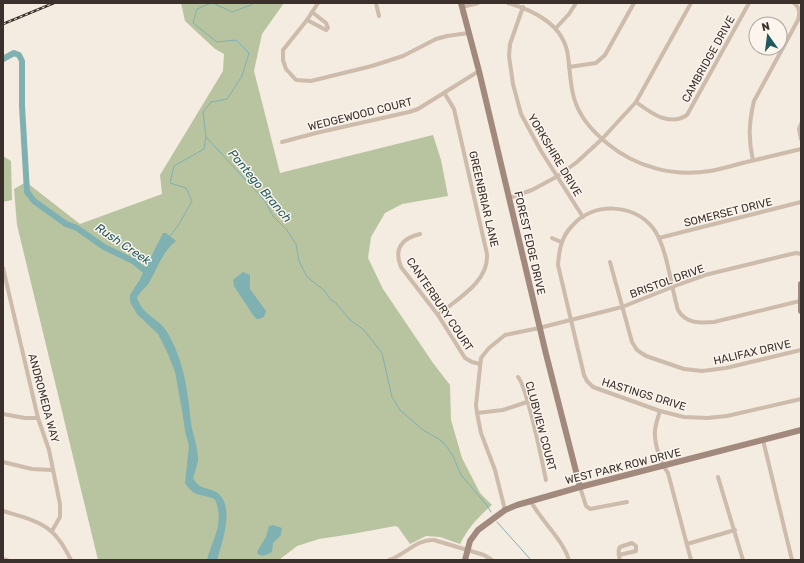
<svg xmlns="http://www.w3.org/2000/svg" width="804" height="563" font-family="Rubik,sans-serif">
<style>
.green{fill:#b8c4a0}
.water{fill:#7fb0b2}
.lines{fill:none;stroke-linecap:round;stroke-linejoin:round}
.stream{stroke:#7fb0b2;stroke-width:1}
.river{stroke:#7fb0b2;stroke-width:6}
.street{stroke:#cdbbac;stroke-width:4}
.secondary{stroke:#a18a7d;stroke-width:6}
.rail-casing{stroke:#3b302b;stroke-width:2.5}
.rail{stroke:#fbf5ee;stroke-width:1;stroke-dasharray:3;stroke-linecap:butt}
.labels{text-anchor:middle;stroke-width:3;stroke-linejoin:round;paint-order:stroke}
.street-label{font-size:11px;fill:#3b302b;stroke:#fbf5ee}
.water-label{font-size:12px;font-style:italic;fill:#1f5a5e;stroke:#fbf5ee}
</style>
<rect width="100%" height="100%" fill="#f4ebe1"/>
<g class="green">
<path d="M181 3H284L262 34 254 71 280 173 433 135 441 160 448 196 402 204 385 213 371 237 368 258 383 289 433 363 450 385 451 420 462 458 480 493 492 505C478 517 468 528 460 544L440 537 426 536 410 544 398 527 395 526 352 534 319 539 297 546 279 560H98L17 225 14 189 26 182 80 224 162 194 160 175 223 71 224 54 215 49 185 21Z"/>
<polygon points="3,156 11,161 12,200 3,202"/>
</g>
<g class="water">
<path d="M163 233H166L176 241C163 251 158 267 150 281 147 287 140 291 137 298 144 317 158 317 167 332 184 360 188 392 191 423 193 436 198 447 198 460 197 466 195 472 193 478 199 490 208 487 216 492 236 504 222 543 217 560H207C212 541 223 525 217 505 216 502 216 499 212 498 200 494 193 496 185 483L189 446 185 431 182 410 175 372 168 354 158 334 137 314 130 302V295L140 279Z"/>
<polygon points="243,272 250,275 250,289 266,311 264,317 259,319 257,319 253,315 234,286 233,280"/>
<path d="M273 525 282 528 281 535 273 543 272 552C266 555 262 558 257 553L258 550 266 537 269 526Z"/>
</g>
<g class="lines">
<g class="stream">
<polyline points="213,3 232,12 251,5 253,3"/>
<polyline points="206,137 265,201 273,216 286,229 296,244 299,261 307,277 324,290 330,299 336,303 350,320 364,330 382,353 392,397 400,410 423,430 437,438 444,443 453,456 461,475 486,504 491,512"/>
<polyline points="170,236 178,226 192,201 186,188 170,183 174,166 204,149 206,137 203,112 211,102 227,99 242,76 249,53 236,40 217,42 193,23 197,9 211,3"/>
<polyline points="497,522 531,560"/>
</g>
<polyline class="river" points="3,59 14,53 19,55 22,61 22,106 27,192 34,201 66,224 77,228 104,247 133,261 148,273 147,276"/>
<g class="street">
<polyline points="318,3 307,20 283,50 283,60 286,69 296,80 311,81 372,66 403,56 436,39 447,36 469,33"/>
<polyline points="376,3 379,16"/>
<path d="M508 3C535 11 564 25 568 56 570 70 570 84 574 98 579 116 593 132 608 144 636 167 673 177 710 171 723 169 737 164 751 161 767 157 784 153 801 149"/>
<polyline points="462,7 478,3"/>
<polyline points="523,7 510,44 509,56 513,84 521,114 541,151 583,217"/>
<polyline points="307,20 326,30 328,28 326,23 312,12"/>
<polyline points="556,28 569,14 576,3"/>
<polyline points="569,67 596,63 605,55 634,3"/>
<path d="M636 102C651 113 669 127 687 115L749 3"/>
<polyline points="801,124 799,129 801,139"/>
<polyline points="282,142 316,133 409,112 418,109 479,71"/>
<path d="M753 160C748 139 749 122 754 101L798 20C800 12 800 8 794 3"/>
<polyline points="509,198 532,190 558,176 577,162 602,139 636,102 691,3"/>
<path d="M420 234C403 238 393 248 401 267L438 315 465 358 472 362 480 364"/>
<polyline points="552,238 561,242"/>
<polyline points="659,238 801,202"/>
<polyline points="610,262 632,342 637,350 646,356 684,369 702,371 726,368 801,350"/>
<polyline points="3,268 38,418 49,450 60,504 60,517 52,531"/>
<path d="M800 301 714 322C700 323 686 324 678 310 671 287 667 246 653 228 633 203 593 202 572 226 561 237 559 251 558 265L584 375 587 381 593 387 660 411 684 417 707 418 727 416 801 399"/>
<path d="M438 315C457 299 489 282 487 254L454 109 445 94"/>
<path d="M518 377C527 387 542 461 546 480"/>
<path d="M660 411C658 417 656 423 655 430 654 443 660 462 668 473L691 560"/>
<polyline points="477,413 503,410 527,402"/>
<polyline points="3,414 25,418 38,418"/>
<polyline points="763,440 792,560"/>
<polyline points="3,462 32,469 52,470"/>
<polyline points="718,477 743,560"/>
<polyline points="580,487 586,506 590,509 627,502"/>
<path d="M530 500C541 521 562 538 569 560"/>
<polyline points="505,510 495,470 481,433 477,413 476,405 481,358 489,348 505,335 539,328 622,307 680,284 705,275 787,255 796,253 801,254"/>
<path d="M3 511C19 516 39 520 52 532 60 539 66 550 71 560"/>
<polyline points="687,544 735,530"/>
<path d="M619 555 636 551V546L632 543 620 547C617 551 619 556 620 560"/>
<polyline points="3,559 7,560"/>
<path d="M389 560C405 555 416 539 434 540L484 555 492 560"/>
</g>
<g class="secondary">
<polyline points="461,3 479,71 546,354 580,487"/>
<polyline points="801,284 801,311"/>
<polyline points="465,560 470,541 478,530 505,510 517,505 580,487 801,430"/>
</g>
<defs>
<polyline id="rail" points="3,24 54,3"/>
</defs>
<use href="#rail" class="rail-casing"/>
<use href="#rail" class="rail"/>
</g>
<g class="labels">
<g class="street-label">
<text transform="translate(708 59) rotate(-61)" y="4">CAMBRIDGE DRIVE</text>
<text transform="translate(360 114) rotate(-14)" y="4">WEDGEWOOD COURT</text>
<text transform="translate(555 155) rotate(59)" y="4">YORKSHIRE DRIVE</text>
<text transform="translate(484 199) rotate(77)" y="4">GREENBRIAR LANE</text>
<text transform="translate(728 212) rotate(-14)" y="4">SOMERSET DRIVE</text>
<text transform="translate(530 243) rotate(77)" y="4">FOREST EDGE DRIVE</text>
<text transform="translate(667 281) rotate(-20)" y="4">BRISTOL DRIVE</text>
<text transform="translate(440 304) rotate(56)" y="4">CANTERBURY COURT</text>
<text transform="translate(752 352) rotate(-13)" y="4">HALIFAX DRIVE</text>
<text transform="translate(644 394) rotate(17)" y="4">HASTINGS DRIVE</text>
<text transform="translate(44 398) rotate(75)" y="4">ANDROMEDA WAY</text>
<text transform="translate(541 426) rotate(75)" y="4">CLUBVIEW COURT</text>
<text transform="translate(623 466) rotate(-14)" y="4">WEST PARK ROW DRIVE</text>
</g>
<g class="water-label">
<text transform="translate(260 186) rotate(50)" y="4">Pantego Branch</text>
<text transform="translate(123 244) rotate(34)" y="4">Rush Creek</text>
</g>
</g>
<rect width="804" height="563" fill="none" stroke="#3b302b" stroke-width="8"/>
<g transform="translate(768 36) rotate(346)"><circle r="19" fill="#fbf5ee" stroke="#aea6a0"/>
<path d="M0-3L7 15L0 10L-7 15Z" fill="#1f5a5e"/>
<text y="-6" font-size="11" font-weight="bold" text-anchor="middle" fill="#3b302b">N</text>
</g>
</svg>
